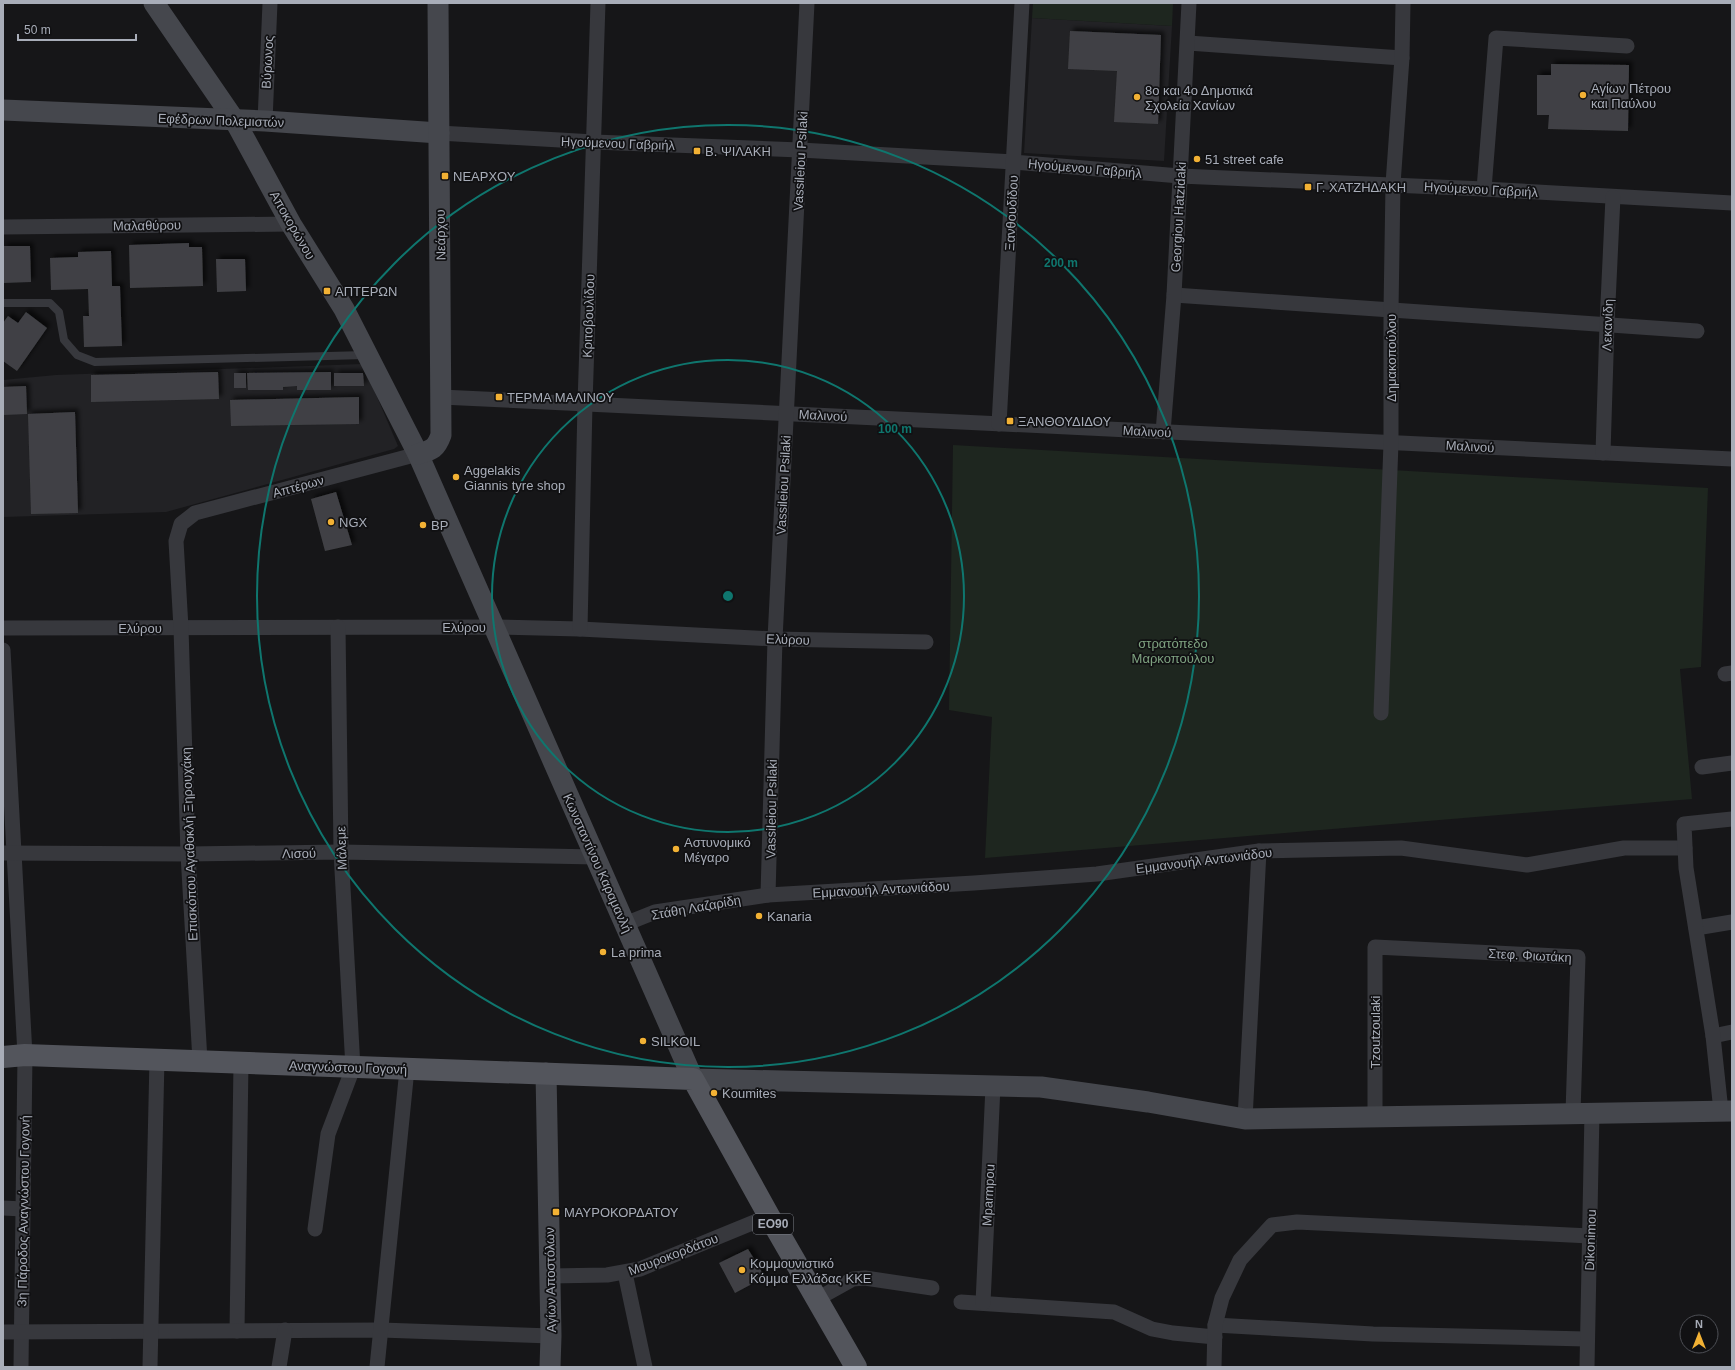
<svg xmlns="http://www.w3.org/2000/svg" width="1735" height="1370" font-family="Helvetica,sans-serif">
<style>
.built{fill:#222225}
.green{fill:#1e261f}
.building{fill:#404145;filter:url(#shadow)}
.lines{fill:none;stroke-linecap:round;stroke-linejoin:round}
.lane{stroke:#37383d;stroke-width:8}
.street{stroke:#37383d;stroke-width:15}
.secondary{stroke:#45474d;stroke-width:21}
.primary{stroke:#53555c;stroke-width:22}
.ring{fill:none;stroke:#0f766e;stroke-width:2}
.poi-dot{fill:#f2b134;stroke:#111113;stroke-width:1.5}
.labels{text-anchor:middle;stroke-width:3.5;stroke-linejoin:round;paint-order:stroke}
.shield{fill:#111113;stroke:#7b7e86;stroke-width:1}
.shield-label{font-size:12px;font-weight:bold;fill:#a8adb8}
.street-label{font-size:13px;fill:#a8adb8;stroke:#111113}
.poi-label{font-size:13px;fill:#a8adb8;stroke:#111113;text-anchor:start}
.park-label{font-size:13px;fill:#7fa381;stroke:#111113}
.centre{fill:#0f766e;stroke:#111113;stroke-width:2}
.ring-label{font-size:12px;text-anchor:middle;font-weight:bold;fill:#0f766e;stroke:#111113;stroke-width:3.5;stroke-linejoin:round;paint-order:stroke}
</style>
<defs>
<filter id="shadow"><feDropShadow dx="3.5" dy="-3.5" stdDeviation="2" flood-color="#0009"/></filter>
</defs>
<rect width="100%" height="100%" fill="#161618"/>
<g class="built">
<polygon points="1032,18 1172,26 1164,161 1024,153"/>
<polygon points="363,364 398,446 394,449 166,512 3,517 3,380 56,375"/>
</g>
<g class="green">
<polygon points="1033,3 1173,3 1172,26 1032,18"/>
<polygon points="953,445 1708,488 1701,667 1680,669 1692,799 985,858 992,717 949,710"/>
</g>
<g class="building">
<polygon points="1070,31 1161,35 1158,124 1114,122 1117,71 1068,69"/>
<polygon points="1551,64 1629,65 1628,131 1548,129 1549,115 1537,115 1537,75 1551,75"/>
<polygon points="189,243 189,247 202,247 203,286 130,288 129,245"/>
<polygon points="3,246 30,246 31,282 3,283"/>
<polygon points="111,251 112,286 120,286 122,346 84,347 83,316 89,316 88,289 51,290 50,258 78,257 78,252"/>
<polygon points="216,259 245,259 246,291 217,292"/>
<polygon points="26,312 47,328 17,371 3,361 3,323 8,316 18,323"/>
<polygon points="218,372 219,399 91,402 91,375"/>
<polygon points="331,372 331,390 297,390 297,386 283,387 283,390 248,390 247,373"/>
<rect x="234" y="373" width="12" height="15"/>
<polygon points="334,373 363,373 364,386 334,386"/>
<polygon points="26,386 27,414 3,415 3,387"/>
<polygon points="359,397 359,424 231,426 230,400"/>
<polygon points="75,412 78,513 31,514 28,414"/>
<polygon points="336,492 352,545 325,551 311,499"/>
<polygon points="748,1249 765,1277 735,1293 719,1263"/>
</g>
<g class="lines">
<polyline class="lane" points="3,303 50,303 59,312 64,340 77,355 95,362 365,355"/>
<g class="street">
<polyline points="1188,43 1402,58"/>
<polyline points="265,121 270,3"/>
<polyline points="439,133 594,142 800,150 1014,162 1180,176 1484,189 1732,203"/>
<polyline points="1484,189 1496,38 1627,46"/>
<polyline points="3,227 291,224"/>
<polyline points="1174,295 1697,331"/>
<polyline points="441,397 1732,459"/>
<polyline points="999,424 1022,3"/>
<polyline points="1163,432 1174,295 1189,3"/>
<polyline points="1603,453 1607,324 1613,197"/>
<polyline points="3,628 494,627 580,629 775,639 926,642"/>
<polyline points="580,629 585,404 598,3"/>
<polyline points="3,650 25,1055 21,1367"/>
<polyline points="1725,674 1732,673"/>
<polyline points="1381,713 1391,443 1391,311 1393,184 1402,58 1403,3"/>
<polyline points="1702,767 1732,763"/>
<polyline points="3,853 188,854 341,852 596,857"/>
<polyline points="768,895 775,639 807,3"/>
<polyline points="625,924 655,912 768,895 974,883 1097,874 1259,851 1401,848 1527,865 1624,848 1685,848"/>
<polyline points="1696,928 1732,922"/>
<polyline points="1713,1036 1732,1032"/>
<polyline points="200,1061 188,854 181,628 176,541 181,524 195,513 418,454"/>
<polyline points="1721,1111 1713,1036 1686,868 1684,824 1732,819"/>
<polyline points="1375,1117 1375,947 1578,957 1573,1113"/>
<polyline points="1245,1119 1259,851"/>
<polyline points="3,1208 23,1209"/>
<polyline points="315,1229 328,1134 353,1068 341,852 338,627"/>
<polyline points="625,1273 645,1367"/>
<polyline points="550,1276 607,1275 640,1269 769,1216"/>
<polyline points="817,1299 853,1279 865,1278 932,1288"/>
<polyline points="961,1302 1114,1312 1152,1329 1173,1333 1215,1337"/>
<polyline points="983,1303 993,1086"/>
<polyline points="1215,1325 1373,1334 1586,1339"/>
<polyline points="237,1331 241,1063"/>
<polyline points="3,1332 381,1330 551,1336"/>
<polyline points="150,1367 157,1059"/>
<polyline points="279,1367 285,1330"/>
<polyline points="377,1367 407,1069"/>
<polyline points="1214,1367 1215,1325 1222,1298 1240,1260 1272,1225 1297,1222 1590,1236"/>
<polyline points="1587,1367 1592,1112"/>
</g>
<g class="secondary">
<polyline points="154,3 235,121 291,224 344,309 418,454 693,1079 1041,1087 1148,1102 1245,1119 1732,1111"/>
<polyline points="3,110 265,121 439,133"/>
<path d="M418 454C432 450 436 449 441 435L438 3"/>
<polyline points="546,1073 551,1336 550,1367"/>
</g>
<polyline class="primary" points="3,1057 25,1055 693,1079 769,1216 856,1367"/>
</g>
<g class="ring">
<circle cx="728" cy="596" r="236"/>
<circle cx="728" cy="596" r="471"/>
</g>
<g class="poi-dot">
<circle cx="1583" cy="95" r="4"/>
<circle cx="1137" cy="97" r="4"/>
<rect x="693" y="147" width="8" height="8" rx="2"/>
<circle cx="1197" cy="159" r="4"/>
<rect x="441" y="172" width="8" height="8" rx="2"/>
<rect x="1304" y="183" width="8" height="8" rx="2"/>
<rect x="323" y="287" width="8" height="8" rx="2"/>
<rect x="495" y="393" width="8" height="8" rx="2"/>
<rect x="1006" y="417" width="8" height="8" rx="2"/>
<circle cx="456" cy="477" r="4"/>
<circle cx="331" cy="522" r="4"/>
<circle cx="423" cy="525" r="4"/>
<circle cx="676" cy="849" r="4"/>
<circle cx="759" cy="916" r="4"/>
<circle cx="603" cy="952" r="4"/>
<circle cx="643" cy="1041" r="4"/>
<circle cx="714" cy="1093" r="4"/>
<rect x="552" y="1208" width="8" height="8" rx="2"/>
<circle cx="742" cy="1270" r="4"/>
</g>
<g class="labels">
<rect class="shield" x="753" y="1214" width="40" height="20" rx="3"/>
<g class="shield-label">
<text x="773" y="1228">ΕΟ90</text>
</g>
<g class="street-label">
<text transform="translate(267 62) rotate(-87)" y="5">Βύρωνος</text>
<text transform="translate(221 120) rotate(2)" y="5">Εφέδρων Πολεμιστών</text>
<text transform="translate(618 143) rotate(2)" y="5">Ηγούμενου Γαβριήλ</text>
<text transform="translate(800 161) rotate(-87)" y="5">Vassileiou Psilaki</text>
<text transform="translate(1085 168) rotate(5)" y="5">Ηγούμενου Γαβριήλ</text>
<text transform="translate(1481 189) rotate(3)" y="5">Ηγούμενου Γαβριήλ</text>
<text transform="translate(1011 213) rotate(-87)" y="5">Ξανθουδίδου</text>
<text transform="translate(1178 217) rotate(-87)" y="5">Georgiou Hatzidaki</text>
<text transform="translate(147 225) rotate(-1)" y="5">Μαλαθύρου</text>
<text transform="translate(293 225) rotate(60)" y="5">Αποκορώνου</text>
<text transform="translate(440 235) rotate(-91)" y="5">Νεάρχου</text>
<text transform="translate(588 316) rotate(-88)" y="5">Κριτοβουλίδου</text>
<text transform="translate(1607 325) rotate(-88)" y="5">Λεκανίδη</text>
<text transform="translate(1391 358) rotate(-90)" y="5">Δημακοπούλου</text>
<text transform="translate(823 415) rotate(3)" y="5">Μαλινού</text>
<text transform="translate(1147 431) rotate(3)" y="5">Μαλινού</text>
<text transform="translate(1470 446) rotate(3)" y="5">Μαλινού</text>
<text transform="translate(783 485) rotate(-87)" y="5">Vassileiou Psilaki</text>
<text transform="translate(298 486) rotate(-15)" y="5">Απτέρων</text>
<text x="464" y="632">Ελύρου</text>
<text x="140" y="633">Ελύρου</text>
<text transform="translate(788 639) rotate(2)" y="5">Ελύρου</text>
<text transform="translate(771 809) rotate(-89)" y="5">Vassileiou Psilaki</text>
<text transform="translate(189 844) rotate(-92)" y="5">Επισκόπου Αγαθοκλή Ξηρουχάκη</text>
<text transform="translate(341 848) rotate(-92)" y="5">Μάλεμε</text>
<text transform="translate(299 853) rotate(-1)" y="5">Λισού</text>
<text transform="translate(1204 860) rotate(-7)" y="5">Εμμανουήλ Αντωνιάδου</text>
<text transform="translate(598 863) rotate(66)" y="5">Κωνσταντίνου Καραμανλή</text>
<text transform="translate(881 889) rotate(-3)" y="5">Εμμανουήλ Αντωνιάδου</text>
<text transform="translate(696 907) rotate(-10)" y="5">Στάθη Λαζαρίδη</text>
<text transform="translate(1530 955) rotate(3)" y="5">Στεφ. Φιωτάκη</text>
<text transform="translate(1375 1032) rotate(-90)" y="5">Tzoutzoulaki</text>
<text transform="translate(348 1067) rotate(2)" y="5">Αναγνώστου Γογονή</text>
<text transform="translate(988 1195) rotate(-87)" y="5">Mparmpou</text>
<text transform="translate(23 1211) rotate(-89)" y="5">3η Πάροδος Αναγνώστου Γογονή</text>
<text transform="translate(1590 1240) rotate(-88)" y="5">Dikonimou</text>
<text transform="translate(673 1254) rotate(-21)" y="5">Μαυροκορδάτου</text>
<text transform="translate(550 1280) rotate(-91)" y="5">Αγίων Αποστόλων</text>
</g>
<g class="poi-label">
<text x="1591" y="93">Αγίων Πέτρου<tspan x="1591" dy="15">και Παύλου</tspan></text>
<text x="1145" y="95">8ο και 4ο Δημοτικά<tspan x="1145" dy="15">Σχολεία Χανίων</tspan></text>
<text x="705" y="156">Β. ΨΙΛΑΚΗ</text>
<text x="1205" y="164">51 street cafe</text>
<text x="453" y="181">ΝΕΑΡΧΟΥ</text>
<text x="1316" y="192">Γ. ΧΑΤΖΗΔΑΚΗ</text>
<text x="335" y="296">ΑΠΤΕΡΩΝ</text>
<text x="507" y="402">ΤΕΡΜΑ ΜΑΛΙΝΟΥ</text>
<text x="1018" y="426">ΞΑΝΘΟΥΔΙΔΟΥ</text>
<text x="464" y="475">Aggelakis<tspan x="464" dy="15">Giannis tyre shop</tspan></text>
<text x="339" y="527">NGX</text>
<text x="431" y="530">BP</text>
<text x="684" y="847">Αστυνομικό<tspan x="684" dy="15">Μέγαρο</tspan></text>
<text x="767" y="921">Kanaria</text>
<text x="611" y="957">La prima</text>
<text x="651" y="1046">SILKOIL</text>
<text x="722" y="1098">Koumites</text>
<text x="564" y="1217">ΜΑΥΡΟΚΟΡΔΑΤΟΥ</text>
<text x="750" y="1268">Κομμουνιστικό<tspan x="750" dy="15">Κόμμα Ελλάδας ΚΚΕ</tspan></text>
</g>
<g class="park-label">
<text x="1173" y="648">στρατόπεδο<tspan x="1173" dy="15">Μαρκοπούλου</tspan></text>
</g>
</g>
<circle cx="728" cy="596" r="6" class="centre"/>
<g class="ring-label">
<text x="1061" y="267">200 m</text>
<text x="895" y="433">100 m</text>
</g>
<rect width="1735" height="1370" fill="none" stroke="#a8adb8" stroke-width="8"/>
<g transform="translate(1699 1334)"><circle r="19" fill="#111113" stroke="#4d4f55"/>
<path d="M0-3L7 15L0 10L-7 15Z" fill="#f2b134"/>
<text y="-6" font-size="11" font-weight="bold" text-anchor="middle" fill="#a8adb8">N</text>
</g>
<path d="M18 34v6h118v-6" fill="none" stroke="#a8adb8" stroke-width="2"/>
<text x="24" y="34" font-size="12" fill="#a8adb8" stroke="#111113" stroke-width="3" paint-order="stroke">50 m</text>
</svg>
